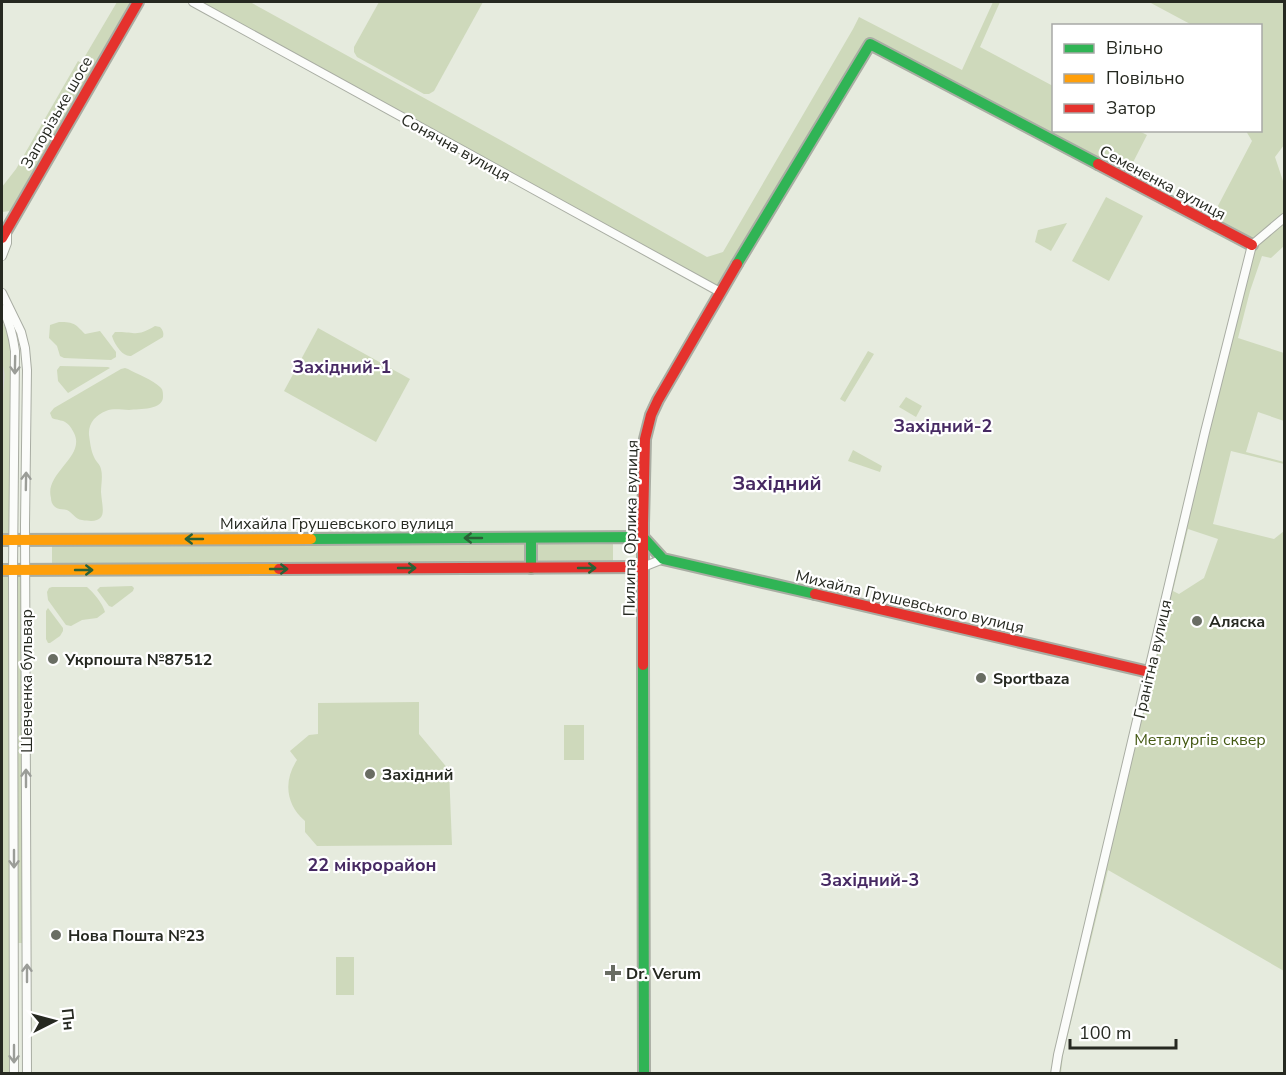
<svg xmlns="http://www.w3.org/2000/svg" width="1286" height="1075" font-family="'Nunito Sans',sans-serif">
<style>
.green{fill:#ced9bb;fill-rule:evenodd}
.lines{fill:none;stroke-linecap:round;stroke-linejoin:round}
.street-casing{stroke:#a9ada3;stroke-width:10}
.fast-casing{stroke:#a9ada3;stroke-width:14}
.slow-casing{stroke:#a9ada3;stroke-width:14}
.jam-casing{stroke:#a9ada3;stroke-width:14}
.street{stroke:#fbfcfa;stroke-width:8}
.fast{stroke:#30b455;stroke-width:10}
.slow{stroke:#ff9f0a;stroke-width:10}
.jam{stroke:#e5322d;stroke-width:10}
.tram{stroke:#d2d4d0;stroke-width:1.5}
.oneway{stroke:#9b9d98}
.oneway2{stroke:#2a6136}
.poi-dot{fill:#696d63;stroke:#fff;stroke-width:2}
.labels{text-anchor:middle;stroke-width:4.5;stroke-linejoin:round;paint-order:stroke}
.street-label{font-size:16px;fill:#262921;stroke:#fff}
.poi-label{font-size:16px;font-weight:bold;fill:#262921;stroke:#fff;text-anchor:start}
.park-label{font-size:16px;fill:#445913;stroke:#fff}
.neighbourhood-label{font-size:18px;font-weight:bold;fill:#462962;stroke:#fff}
.quarter-label{font-size:20px;font-weight:bold;fill:#462962;stroke:#fff}
</style>
<rect width="100%" height="100%" fill="#e6ebde"/>
<g class="green">
<polygon points="117,2 132,2 10,211 2,212 2,187 16,169 78,61 81,63"/>
<polygon points="200,2 250,2 504,142 707,257 723,252 853,29 859,17 962,70 993,2 1000,2 980,47 1053,86 1054,130 1139,131 1147,135 1126,176 868,40 718,288"/>
<polygon points="379,2 483,2 434,91 429,94 424,94 357,57 354,52 354,47"/>
<path d="M1149 2H1284V145L1275 157 1284 184V246L1271 258 1262 256 1250 291 1238 338 1284 353V421L1258 412 1246 452 1284 462V464L1231 451 1213 524 1274 539 1284 531V971L1108 870 1063 1055 1061 1073 1055 1074 1252 245 1210 221 1252 141 1246 131 1260 130V26L1192 25ZM1188 529 1218 539 1204 578 1179 594 1173 591Z"/>
<polygon points="1106,197 1143,216 1109,281 1072,261"/>
<polygon points="1067,223 1051,251 1035,242 1038,230"/>
<polygon points="2,321 13,345 10,537 2,537"/>
<path d="M59 322C75 322 75 324 85 334L100 331 116 352V357L111 360 64 358 60 356 57 346 49 338 50 325Z"/>
<path d="M155 326 160 327C163 330 164 333 163 337L131 356C123 357 116 346 113 339L112 336 115 332C135 331 135 338 155 326Z"/>
<polygon points="318,328 410,379 376,442 284,391"/>
<polygon points="868,351 874,354 845,402 840,399"/>
<polygon points="60,366 108,367 110,368 68,393 58,381 57,370"/>
<path d="M125 368 128 369C137 374 153 380 160 387 163 390 163 392 163 396 164 410 140 409 129 410 121 410 114 408 106 411 96 415 88 423 89 435 90 442 91 451 94 457 96 462 100 464 101 469 103 476 101 485 101 492 102 509 110 525 82 520 75 519 73 513 67 510 63 509 58 510 54 506 52 504 51 501 51 498 44 473 86 457 74 433 72 429 69 424 65 422 62 420 56 420 52 418L50 413 54 408 121 369Z"/>
<polygon points="906,397 922,406 916,417 899,407"/>
<polygon points="853,450 882,466 880,472 848,461"/>
<polygon points="613,540 613,564 535,564 535,541"/>
<polygon points="528,541 528,564 52,566 52,543"/>
<polygon points="2,573 9,573 10,1073 2,1073"/>
<polygon points="16,573 23,573 24,943 16,943"/>
<polygon points="132,586 134,588 133,591 112,607 109,606 97,590 100,587"/>
<path d="M52 587H87C94 593 103 604 105 612L97 618 82 620 71 626 66 625 48 600 47 592 49 588Z"/>
<polygon points="48,608 63,628 63,631 60,636 50,643 48,643 46,639 46,611"/>
<path d="M419 702V734L449 770 452 845 317 846 305 832V821C286 805 283 781 297 760L290 751 309 735 318 734V703Z"/>
<rect x="564" y="725" width="20" height="35"/>
<rect x="336" y="957" width="18" height="38"/>
</g>
<g class="lines">
<defs>
<g id="street">
<polyline points="193,2 720,292"/>
<polyline points="2,256 7,243 7,232"/>
<polyline points="2,293 21,332 25,348 27,370 25,525 27,1074"/>
<path d="M2 309C10 321 13 337 15 351L13 570 14 1074"/>
<polyline points="643,567 663,559"/>
<polyline points="1055,1074 1058,1055 1205,432 1252,245 1284,218"/>
</g>
<g id="fast">
<polyline points="737,264 870,44 1098,164"/>
<polyline points="531,538 531,568"/>
<polyline points="311,539 643,537 663,559 815,594"/>
<polyline points="643,665 644,1074"/>
</g>
<g id="slow">
<polyline points="2,540 311,539"/>
<polyline points="2,570 279,569"/>
</g>
<g id="jam">
<polyline points="1098,164 1252,245"/>
<polyline points="2,238 138,2"/>
<polyline points="279,569 643,567"/>
<polyline points="815,594 1149,672"/>
<polyline points="643,665 643,523 645,439 651,415 658,400 737,264"/>
</g>
</defs>
<use href="#street" class="street-casing"/>
<use href="#fast" class="fast-casing"/>
<use href="#slow" class="slow-casing"/>
<use href="#jam" class="jam-casing"/>
<use href="#street" class="street"/>
<use href="#fast" class="fast"/>
<use href="#slow" class="slow"/>
<use href="#jam" class="jam"/>
<polyline class="tram" points="2,364 4,375 2,398"/>
</g>
<defs><path id="oneway-shaft" d="M-6 0H5M1.5-3L5.5 0L1.5 3" fill="none" stroke-width="1.6" stroke-linecap="round" stroke-linejoin="round" transform="scale(1.5)"/></defs>
<g class="oneway">
<use href="#oneway-shaft" transform="translate(15 365) rotate(91)"/>
<use href="#oneway-shaft" transform="translate(26 481) rotate(-89)"/>
<use href="#oneway-shaft" transform="translate(26 778) rotate(-90)"/>
<use href="#oneway-shaft" transform="translate(14 859) rotate(90)"/>
<use href="#oneway-shaft" transform="translate(27 973) rotate(-90)"/>
<use href="#oneway-shaft" transform="translate(14 1054) rotate(90)"/>
</g>
<g class="oneway2">
<use href="#oneway-shaft" transform="translate(473 538) rotate(180)"/>
<use href="#oneway-shaft" transform="translate(194 539) rotate(180)"/>
<use href="#oneway-shaft" transform="translate(407 568)"/>
<use href="#oneway-shaft" transform="translate(587 568)"/>
<use href="#oneway-shaft" transform="translate(279 569)"/>
<use href="#oneway-shaft" transform="translate(84 570)"/>
</g>
<g class="poi-dot">
<circle cx="1197" cy="621" r="6"/>
<circle cx="53" cy="659" r="6"/>
<circle cx="981" cy="678" r="6"/>
<circle cx="370" cy="774" r="6"/>
<circle cx="56" cy="935" r="6"/>
<path d="M610 964h6v6h6v6h-6v6h-6v-6h-6v-6h6z"/>
</g>
<g class="labels">
<g class="street-label">
<text transform="translate(56 112) rotate(-60)" y="6">Запорізьке шосе</text>
<text transform="translate(456 147) rotate(29)" y="6">Сонячна вулиця</text>
<text transform="translate(1163 182) rotate(28)" y="6">Семененка вулиця</text>
<text x="337" y="529">Михайла Грушевського вулиця</text>
<text transform="translate(630 528) rotate(-89)" y="6">Пилипа Орлика вулиця</text>
<text transform="translate(910 601) rotate(13)" y="6">Михайла Грушевського вулиця</text>
<text transform="translate(1152 659) rotate(-77)" y="6">Гранітна вулиця</text>
<text transform="translate(26 681) rotate(-90)" y="6">Шевченка бульвар</text>
</g>
<g class="poi-label">
<text x="1209" y="627">Аляска</text>
<text x="65" y="665">Укрпошта №87512</text>
<text x="993" y="684">Sportbaza</text>
<text x="382" y="780">Західний</text>
<text x="68" y="941">Нова Пошта №23</text>
<text x="626" y="979">Dr. Verum</text>
</g>
<g class="park-label">
<text x="1200" y="745">Металургів сквер</text>
</g>
<g class="neighbourhood-label">
<text x="342" y="373">Західний-1</text>
<text x="943" y="432">Західний-2</text>
<text x="372" y="871">22 мікрорайон</text>
<text x="870" y="886">Західний-3</text>
</g>
<g class="quarter-label">
<text x="777" y="490">Західний</text>
</g>
</g>
<rect width="1286" height="1075" fill="none" stroke="#262921" stroke-width="6"/>
<rect x="1052" y="24" width="210" height="108" fill="#ffffff" stroke="#a8a9a6" stroke-width="1.5"/>
<rect x="1064" y="44" width="30" height="9" fill="#30b455" stroke="#a8a9a6" stroke-width="1.5"/>
<text x="1106" y="54" font-size="18" fill="#262921">Вільно</text>
<rect x="1064" y="74" width="30" height="9" fill="#ff9f0a" stroke="#a8a9a6" stroke-width="1.5"/>
<text x="1106" y="84" font-size="18" fill="#262921">Повільно</text>
<rect x="1064" y="104" width="30" height="9" fill="#e5322d" stroke="#a8a9a6" stroke-width="1.5"/>
<text x="1106" y="114" font-size="18" fill="#262921">Затор</text>
<g transform="translate(54 1021) rotate(84)" stroke="#ffffff" stroke-width="4.5" paint-order="stroke">
<path d="M0-4.5L10 22L0 15L-10 22Z" fill="#262921"/>
<text y="-9" font-size="16" font-weight="bold" text-anchor="middle" fill="#262921">Пн</text>
</g>
<path d="M1070 1039v9h106v-9" fill="none" stroke="#262921" stroke-width="3"/>
<text x="1079" y="1039" font-size="18" fill="#262921" stroke="#ffffff" stroke-width="4.5" paint-order="stroke">100 m</text>
</svg>
